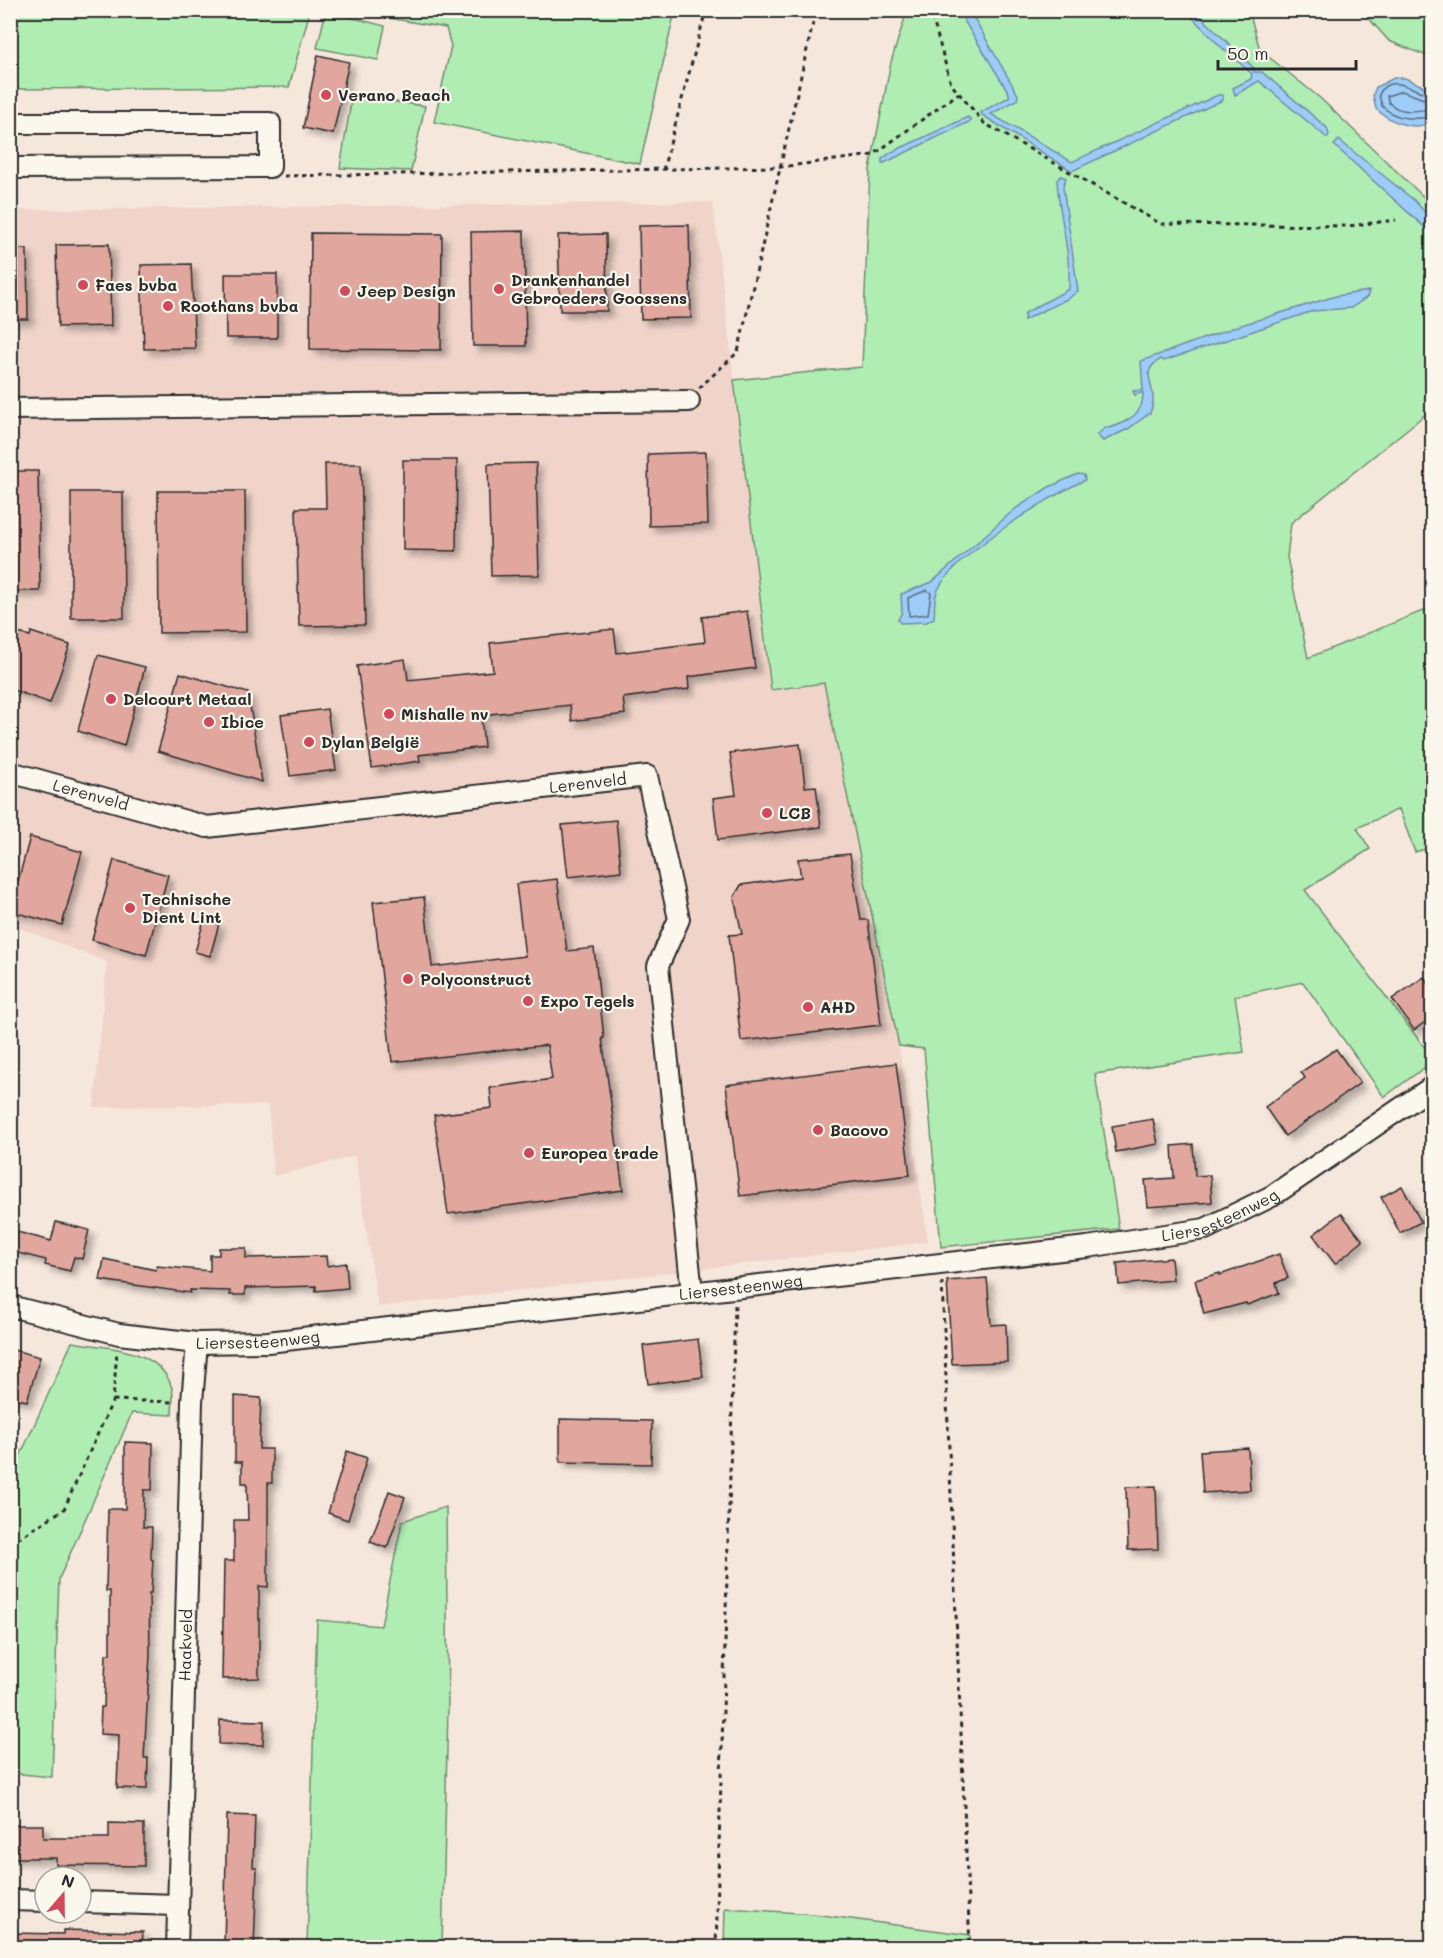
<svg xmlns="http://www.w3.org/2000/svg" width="1443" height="1958" font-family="Mali,sans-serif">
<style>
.built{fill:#f0d4c9}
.green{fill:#b0edb3;stroke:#6e8c6f;stroke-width:1.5}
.water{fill:#9dccf8;stroke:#6f8ca6;stroke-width:1.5}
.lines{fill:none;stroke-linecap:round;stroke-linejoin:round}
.shore{stroke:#596b7d;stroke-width:1.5}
.building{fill:#e1a79e;stroke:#2b2b2b;stroke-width:1.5;filter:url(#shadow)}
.minor-casing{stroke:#2b2b2b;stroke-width:24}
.path{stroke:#2b2b2b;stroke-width:3;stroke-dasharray:4.5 4.5;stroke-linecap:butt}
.minor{stroke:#fbf7ec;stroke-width:20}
.poi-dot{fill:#d1495b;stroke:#fbf7ec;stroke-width:2}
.labels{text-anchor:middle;stroke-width:4.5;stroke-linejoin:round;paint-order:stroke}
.poi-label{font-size:16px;font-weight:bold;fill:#2b2b2b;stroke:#fbf7ec;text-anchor:start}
.street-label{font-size:16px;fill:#2b2b2b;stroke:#fbf7ec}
</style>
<defs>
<filter id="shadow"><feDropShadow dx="5.5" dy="5.5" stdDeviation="3" flood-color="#0004"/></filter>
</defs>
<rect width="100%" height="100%" fill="#f6e7dc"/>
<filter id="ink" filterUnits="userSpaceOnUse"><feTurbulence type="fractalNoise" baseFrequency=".0167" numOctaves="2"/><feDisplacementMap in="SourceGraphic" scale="12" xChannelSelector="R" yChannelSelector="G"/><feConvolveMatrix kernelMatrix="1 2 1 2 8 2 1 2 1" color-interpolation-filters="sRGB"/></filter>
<g filter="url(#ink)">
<polygon class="built" points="713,202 771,689 824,683 899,1046 928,1242 378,1307 355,1156 274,1176 268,1105 94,1107 107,962 11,925 10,210"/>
<g class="green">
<polygon points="10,11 11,10 310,11 289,87 11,89"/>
<polygon points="326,11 385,26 378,60 317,48"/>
<polygon points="349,11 675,11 640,164 434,122 451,46 446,28"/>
<polygon points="907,11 1249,11 1260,50 1320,98 1432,205 1432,409 1291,523 1287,557 1308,658 1432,607 1432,847 1415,852 1399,809 1357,828 1370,849 1305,890 1432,1057 1432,1062 1384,1097 1303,982 1235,996 1244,1052 1095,1074 1119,1229 941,1247 924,1049 899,1046 824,683 771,690 734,380 862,367 870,169 891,62"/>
<polygon points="1362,11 1432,11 1432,58 1389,41"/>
<polygon points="352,96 425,106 411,171 340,168"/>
<path d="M72 1342C105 1348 160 1347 172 1388 174 1396 172 1407 172 1415L132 1413 59 1579 52 1777 11 1773V1476Z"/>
<polygon points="446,1507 448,1709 442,1947 307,1947 317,1620 381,1626 402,1521"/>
<polygon points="725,1908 814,1914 970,1935 971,1947 724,1947"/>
</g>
<g class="water">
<polygon points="958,11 970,11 1018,95 1017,100 991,114 1072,162 1218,95 1223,95 1223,100 1072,171 982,115 981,112 1009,97 1009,93"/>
<polygon points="1186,11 1195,11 1254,68 1254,72 1262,72 1327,128 1329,135 1327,138 1259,81 1235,95 1233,88 1251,79 1252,74 1219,45"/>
<path d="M1394 78H1405L1432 90V121C1415 133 1389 121 1376 109L1373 95 1376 87Z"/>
<polygon points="968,117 971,121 882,164 882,159 892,152"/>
<polygon points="1339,140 1415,201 1432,220 1432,234 1334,145"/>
<path d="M1061 176 1066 178 1063 187 1078 291 1069 298 1024 320 1025 313 1069 289C1071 252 1059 217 1057 180Z"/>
<path d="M1369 291 1367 297 1351 308 1313 311 1164 361 1161 359C1157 362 1149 366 1149 374 1150 387 1157 399 1150 413L1128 429 1103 441 1097 435 1105 428C1116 428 1135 418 1140 408 1142 404 1143 397 1143 392L1135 395 1133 391 1143 390 1141 361 1238 326 1336 296Z"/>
<path d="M1078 474 1084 475 1085 480C1050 496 946 559 936 595 934 602 935 611 934 618L927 622 900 623 898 620 902 612 901 594 932 582 1015 509 1049 487Z"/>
</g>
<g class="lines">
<g class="shore">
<path d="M1432 95C1417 93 1388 70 1379 95L1382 106C1397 121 1414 119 1432 117"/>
<path d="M1432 102 1402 91 1387 96 1389 103C1402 115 1417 110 1432 109"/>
<polygon points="927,590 931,593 928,614 909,616 908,598"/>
</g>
</g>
<g class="building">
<polygon points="318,55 349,62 333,134 303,128"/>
<polygon points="689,225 691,318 641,319 639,226"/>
<polygon points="524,231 526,346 473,346 471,232"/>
<polygon points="311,233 442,234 441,350 310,349"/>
<polygon points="606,234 607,311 560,311 558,235"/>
<polygon points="109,244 111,326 58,327 56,245"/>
<polygon points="10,249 27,249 28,319 10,319"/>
<polygon points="191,264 195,348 144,349 141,265"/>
<polygon points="225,274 277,274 277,338 226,338"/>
<polygon points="706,452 708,524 649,526 648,454"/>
<polygon points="403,460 457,460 456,551 403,550"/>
<polygon points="536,463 539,575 491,576 488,464"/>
<polygon points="325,464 361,464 365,625 299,626 296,508 326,508"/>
<polygon points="10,471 38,471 40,591 10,591"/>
<polygon points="158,491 245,491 246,632 159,633"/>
<polygon points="71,492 123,492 124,618 71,618"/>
<polygon points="747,611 755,668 688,677 689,689 623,698 625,714 572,721 570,705 481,715 484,747 419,755 420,761 372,768 357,666 405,659 408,680 493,671 490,643 614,629 617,653 705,642 702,617"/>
<polygon points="10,631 30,636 31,632 70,645 50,703 10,689"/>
<polygon points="98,655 145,667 124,746 78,731"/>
<polygon points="180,673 248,693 262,782 158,751"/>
<polygon points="327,709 336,770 290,776 281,715"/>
<polygon points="800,744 805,787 816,786 821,827 718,840 713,798 736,795 730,753"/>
<polygon points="616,820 621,871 568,877 562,825"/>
<polygon points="30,837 82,852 62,925 10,911"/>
<polygon points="850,854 861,920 868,920 881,1025 741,1041 729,935 742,934 734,897 741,885 801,877 798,859"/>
<polygon points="114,860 168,875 146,955 92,940"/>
<polygon points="557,879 567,951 594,948 604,1038 602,1038 623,1190 448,1214 434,1115 492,1108 490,1088 552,1079 547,1045 392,1062 373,902 424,897 432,967 525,956 516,884"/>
<polygon points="204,920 219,924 210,956 195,952"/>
<polygon points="1424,977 1432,989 1432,1017 1414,1030 1392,999"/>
<polygon points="1336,1049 1360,1083 1285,1136 1265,1107 1305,1078 1301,1072"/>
<polygon points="896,1063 910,1175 740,1196 726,1085"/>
<polygon points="1153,1119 1158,1144 1116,1152 1112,1126"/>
<polygon points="1193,1144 1195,1176 1210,1175 1212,1202 1148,1207 1145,1180 1174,1178 1172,1146"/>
<polygon points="1402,1186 1421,1222 1400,1233 1381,1197"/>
<polygon points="1341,1213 1363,1241 1335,1264 1313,1235"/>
<polygon points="56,1222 89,1230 82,1259 74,1257 70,1271 45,1265 46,1260 10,1251 10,1230 51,1241"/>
<polygon points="219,1248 246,1248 246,1258 326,1256 327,1266 346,1263 348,1288 316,1291 316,1286 245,1288 245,1295 230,1295 230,1291 190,1290 190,1293 100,1280 104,1259 156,1270 157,1266 210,1271 210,1255 219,1255"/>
<polygon points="1279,1254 1288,1278 1276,1283 1279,1293 1247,1305 1246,1303 1204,1314 1195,1280 1220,1273 1220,1275"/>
<polygon points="1171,1258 1173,1280 1119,1285 1117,1263"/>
<polygon points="987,1278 991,1325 1006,1324 1007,1362 952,1364 947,1281"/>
<polygon points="698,1339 703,1377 648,1384 643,1346"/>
<polygon points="10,1349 40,1357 27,1401 10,1397"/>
<polygon points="235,1396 261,1398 259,1449 272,1449 272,1483 268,1483 268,1587 259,1586 259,1678 222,1679 224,1561 234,1561 234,1520 248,1520 247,1483 242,1483 242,1462 235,1462"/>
<polygon points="560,1419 652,1421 651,1464 560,1462"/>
<polygon points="125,1442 153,1443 152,1490 144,1490 143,1527 152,1527 151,1559 153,1560 151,1593 149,1593 150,1655 144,1758 148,1758 147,1789 117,1788 119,1735 100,1734 101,1707 104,1707 106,1654 110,1654 110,1591 106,1591 108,1509 125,1509"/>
<polygon points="1248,1448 1250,1490 1203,1493 1200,1451"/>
<polygon points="347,1451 367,1458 348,1520 328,1513"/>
<polygon points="1156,1486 1158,1549 1128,1550 1126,1487"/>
<polygon points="389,1491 405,1497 387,1548 370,1542"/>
<polygon points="220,1720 264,1721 263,1745 219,1744"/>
<polygon points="227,1815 255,1816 253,1867 257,1868 254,1947 224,1947"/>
<polygon points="109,1823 144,1824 144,1866 56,1865 56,1858 10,1858 10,1825 43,1825 43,1838 109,1838"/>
<polygon points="63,1930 143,1932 142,1947 10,1947 10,1933 63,1934"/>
</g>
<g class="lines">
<defs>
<g id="minor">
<polyline points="10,123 270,123 270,167 10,168"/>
<polyline points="10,409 689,401"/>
<path id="s1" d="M10 772 207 827 647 776 679 919 658 966 692 1293"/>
<path id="s2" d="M10 1306 119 1334 197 1343 268 1342 1087 1247 1205 1229 1272 1196 1432 1087"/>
<polyline points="10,1900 45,1901"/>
<polyline points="81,1902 177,1905"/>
<path id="s3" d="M177 1948 192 1402 197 1343"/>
</g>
</defs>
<use href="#minor" class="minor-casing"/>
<g class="path">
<polyline points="939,10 933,20 951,84 984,123 1161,224 1348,226 1396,220"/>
<polyline points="663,170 706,10"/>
<polyline points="284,176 781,167 873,155 959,93"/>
<polyline points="699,388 738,352 816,10"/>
<polyline points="942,1282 970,1948"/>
<polyline points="113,1400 174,1402"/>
<polyline points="10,1544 64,1509 113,1400 117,1351"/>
<polyline points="716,1948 735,1305"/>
</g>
<use href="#minor" class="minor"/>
</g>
</g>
<g class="poi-dot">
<circle cx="326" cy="95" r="6"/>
<circle cx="83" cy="285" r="6"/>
<circle cx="499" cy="289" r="6"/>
<circle cx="345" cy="291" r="6"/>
<circle cx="168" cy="306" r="6"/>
<circle cx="111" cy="699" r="6"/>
<circle cx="389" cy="714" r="6"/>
<circle cx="209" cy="722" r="6"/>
<circle cx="309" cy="742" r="6"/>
<circle cx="767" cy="813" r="6"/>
<circle cx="130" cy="908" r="6"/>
<circle cx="408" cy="979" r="6"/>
<circle cx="528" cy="1001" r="6"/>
<circle cx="808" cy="1007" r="6"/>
<circle cx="818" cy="1130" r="6"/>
<circle cx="529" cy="1153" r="6"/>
</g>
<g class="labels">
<g class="poi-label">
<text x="338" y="101">Verano Beach</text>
<text x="511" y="286">Drankenhandel<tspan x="511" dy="18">Gebroeders Goossens</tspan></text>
<text x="95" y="291">Faes bvba</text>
<text x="357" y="297">Jeep Design</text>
<text x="180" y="312">Roothans bvba</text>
<text x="123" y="705">Delcourt Metaal</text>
<text x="401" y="720">Mishalle nv</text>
<text x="221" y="728">Ibice</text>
<text x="321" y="748">Dylan België</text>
<text x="779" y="819">LCB</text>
<text x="142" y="905">Technische<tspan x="142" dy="18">Dient Lint</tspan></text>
<text x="420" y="985">Polyconstruct</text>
<text x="540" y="1007">Expo Tegels</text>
<text x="820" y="1013">AHD</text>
<text x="830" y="1136">Bacovo</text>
<text x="541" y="1159">Europea trade</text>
</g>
<g class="street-label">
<text dy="6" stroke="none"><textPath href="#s1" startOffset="588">Lerenveld</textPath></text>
<text dy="6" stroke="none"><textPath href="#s1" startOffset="84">Lerenveld</textPath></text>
<text dy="6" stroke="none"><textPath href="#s2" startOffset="1224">Liersesteenweg</textPath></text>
<text dy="6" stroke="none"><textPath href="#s2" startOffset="738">Liersesteenweg</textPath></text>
<text dy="6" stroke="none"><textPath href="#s2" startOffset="252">Liersesteenweg</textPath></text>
<text dy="6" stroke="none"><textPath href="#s3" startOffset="303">Haakveld</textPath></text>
</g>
</g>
<rect width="1443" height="1958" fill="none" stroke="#fbf7ec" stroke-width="36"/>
<rect x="18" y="18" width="1407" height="1922" fill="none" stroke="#2b2b2b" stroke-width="2" filter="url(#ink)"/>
<g transform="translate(63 1895) rotate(20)"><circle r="28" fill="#fbf7ec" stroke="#a8a59f" stroke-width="1.5"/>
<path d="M0-4.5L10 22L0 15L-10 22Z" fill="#d1495b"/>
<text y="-9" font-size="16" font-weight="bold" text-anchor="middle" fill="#2b2b2b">N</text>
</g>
<path d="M1218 60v9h138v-9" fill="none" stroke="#2b2b2b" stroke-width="3"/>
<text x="1227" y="60" font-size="18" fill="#2b2b2b" stroke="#fbf7ec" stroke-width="4.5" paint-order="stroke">50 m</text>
</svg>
